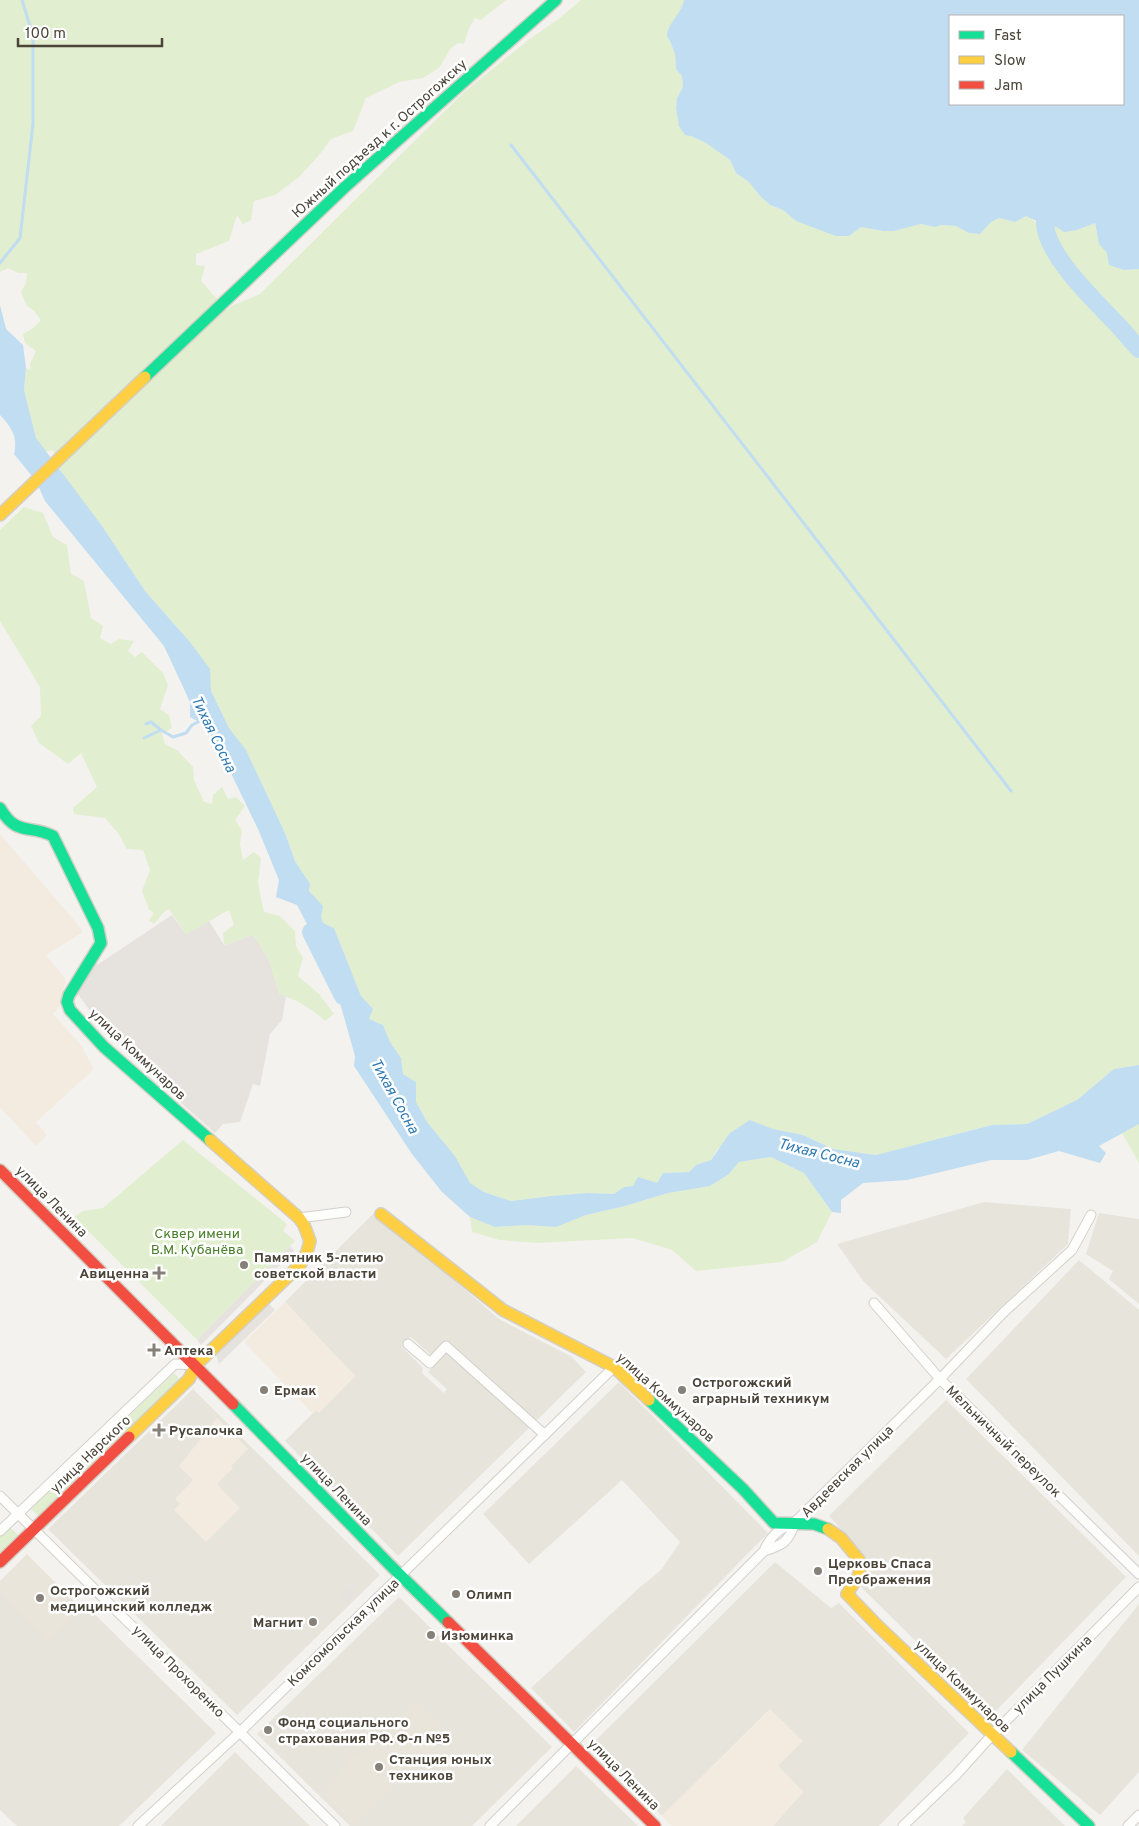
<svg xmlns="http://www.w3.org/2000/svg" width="1139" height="1826" font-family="Overpass,sans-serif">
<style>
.residential{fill:#e7e4dc}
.commercial{fill:#f3ebdf}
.industrial{fill:#e6e2de}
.education{fill:#eae5da}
.green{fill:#e1eecf}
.parking{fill:#e6e3df}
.water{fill:#c0ddf1;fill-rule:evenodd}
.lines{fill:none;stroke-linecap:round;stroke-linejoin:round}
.stream{stroke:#c0ddf1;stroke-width:3}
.river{stroke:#c0ddf1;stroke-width:18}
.street-casing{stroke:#d2d0cb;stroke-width:11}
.fast-casing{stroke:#d3cfc5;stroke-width:14}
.slow-casing{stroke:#d3cfc5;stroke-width:14}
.jam-casing{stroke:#d3cfc5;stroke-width:14}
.street{stroke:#fdfdfc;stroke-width:9}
.fast{stroke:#16e098;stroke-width:11}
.slow{stroke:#ffcf43;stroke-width:11}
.jam{stroke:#f24e42;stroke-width:11}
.poi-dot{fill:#868178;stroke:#fff;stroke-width:2}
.labels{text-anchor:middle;stroke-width:5;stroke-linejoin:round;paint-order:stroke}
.street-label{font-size:14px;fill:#4b4439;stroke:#fff}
.park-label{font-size:14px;fill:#4a7f2a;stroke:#fff}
.poi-label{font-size:14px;font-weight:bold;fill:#4b4439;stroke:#fff;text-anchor:start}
.water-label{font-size:15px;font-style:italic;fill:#2e7ab2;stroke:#fff}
</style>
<rect width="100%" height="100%" fill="#f4f2ee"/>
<g class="residential">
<polygon points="984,1202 1071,1209 1068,1244 946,1359 864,1282 837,1244"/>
<polygon points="375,1212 499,1319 572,1357 586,1372 536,1421 447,1341 432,1356 411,1337 402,1347 423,1368 422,1373 444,1393 447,1389 428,1372 447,1351 530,1427 398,1556 285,1441 316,1410 318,1412 355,1376 285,1302"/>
<polygon points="1099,1213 1139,1219 1139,1304 1109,1279 1113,1271 1086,1254"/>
<polygon points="1079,1260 1139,1310 1139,1556 966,1379"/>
<polygon points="619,1382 768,1533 574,1732 531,1688 639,1588 661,1570 680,1542 622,1480 529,1564 483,1514"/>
<polygon points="193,1389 380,1575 237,1715 48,1529"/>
<polygon points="946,1400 1126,1577 991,1716 859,1585 874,1566 829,1516"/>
<polygon points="775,1562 831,1608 839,1603 969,1733 879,1826 773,1826 803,1792 778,1766 770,1709 662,1816 591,1745"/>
<polygon points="0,1590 48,1638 83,1603 216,1733 119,1826 17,1826 0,1810"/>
<polygon points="399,1597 552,1747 472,1826 350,1826 257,1734"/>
<polygon points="1139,1604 1139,1772 1100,1815 1022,1750"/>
<polygon points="235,1752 310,1826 161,1826"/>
<polygon points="576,1766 638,1826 516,1826"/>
<polygon points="1007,1769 1065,1826 962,1826 966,1822 963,1818"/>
</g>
<g class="commercial">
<polygon points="0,834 74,920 83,932 46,955 66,980 59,1007 53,1014 81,1045 94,1069 36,1122 47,1135 36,1146 0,1107"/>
<polygon points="285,1302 355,1376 319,1413 316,1410 313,1414 244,1342"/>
<polygon points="217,1418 248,1449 231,1466 233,1468 217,1484 240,1508 206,1542 174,1510 180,1504 175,1499 193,1480 179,1466"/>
<polygon points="770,1709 803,1741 778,1766 803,1792 773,1826 672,1826 662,1816"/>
</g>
<g class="industrial">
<polygon points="172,915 186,934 209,921 224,945 253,935 269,960 279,993 286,996 282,1020 270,1034 260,1086 253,1084 240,1122 223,1124 215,1133 161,1085 106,1032 77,993 88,970 96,964 97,965"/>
<polygon points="349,1584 356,1592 345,1603 337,1595"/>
</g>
<g class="education">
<polygon points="27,1554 80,1607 48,1639 0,1590 0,1581"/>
<polygon points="415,1701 448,1734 354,1825 322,1792 341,1774 339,1772 348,1762 346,1759 348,1756 351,1758 356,1754 359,1756 365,1751 366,1752 378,1739 376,1736 382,1731 384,1733"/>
</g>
<g class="green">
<path d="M0 0H506L481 20 475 18 469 28 464 44 458 43 451 48 439 68 423 78 399 82 366 98 353 131 331 139 320 154 299 177 275 195 254 201 251 220 243 224 237 215 229 241 196 254V265L205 266 201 281 227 310 231 306 260 294 464 92 527 41 561 17 581 0H684L682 9 678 16 670 41 675 54 676 69 682 75 683 87 677 98 676 108 691 136 706 143 730 160 736 173 749 182 760 196 770 205 783 210 796 221 836 235 849 236 861 227 883 231H894L921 224 935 227 941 225 956 226 969 233 980 234 991 222 1000 218 1015 222 1026 216 1036 222 1077 230 1095 223C1097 247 1107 253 1124 270L1139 269V1065L1114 1069 1077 1100 1027 1124 992 1125 876 1155 833 1149 803 1135 773 1129 750 1120 717 1150 711 1160 696 1165 689 1172 663 1173 657 1183 625 1187 614 1194 587 1193 551 1196 511 1201 484 1192 470 1183 455 1156 427 1122 416 1102V1082L403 1074 401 1058 390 1042 383 1025 369 1019 373 1009 361 996 334 928 323 923 321 917 322 906 309 891 310 884 295 861 285 833 246 750 229 728 211 691 209 669 190 642 145 591 102 526 62 474 53 450 45 452 36 438 24 390 26 368 30 370V364L36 351 25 343 23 334 32 329 41 320 34 311 27 306 21 292 26 283 27 273H18L8 268 0 272Z"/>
<path d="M24 507 43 513 53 537 67 545 71 574 84 581 91 618 103 626 100 638 111 644 119 639 134 641 128 651 135 657 142 652 163 673 168 685 160 709 169 715 172 728 162 734 165 744 178 751 193 767 194 780 204 802 212 804 213 795 222 787 228 799 236 797 245 806 235 820 242 830 240 844 243 860 254 852 261 858 258 883 264 912 280 916 295 931 296 946 303 958 298 976 319 994 334 1014 325 1021C311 1008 297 1000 279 994L269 960 253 935 224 945 223 933 234 925 229 910 186 934 169 909 163 913 154 924 149 920 154 913 149 910 142 891 150 870 143 850 127 849 118 833 105 818 74 814 73 808 97 787 81 753 68 764 39 743 31 726 41 716 40 687 0 621V530Z"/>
<polygon points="1139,1124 1139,1163 1122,1133"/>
<polygon points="183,1140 287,1224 283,1231 295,1241 197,1340 74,1217 83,1211 103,1208"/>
<polygon points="771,1157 804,1173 832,1212 817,1242 782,1262 696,1271 672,1250 633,1238 537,1243 500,1240 472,1232 470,1217 495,1227 527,1225 556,1227 586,1215 625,1206 668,1193 710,1186 729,1174 739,1162"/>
<polygon points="174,1373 181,1381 38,1516 31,1509"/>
<polygon points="10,1527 20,1537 0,1557 0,1536"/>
</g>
<g class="parking">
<polygon points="290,1246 294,1251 201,1345 197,1340"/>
<polygon points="269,1304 275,1310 219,1364 216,1355"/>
</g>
<g class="water">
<path d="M684 0H1139V269L1124 270 1109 265 1107 253 1099 244 1095 223 1077 230 1064 232C1052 222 1039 224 1026 216L1015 222 999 218 991 222 980 234 969 233 956 226 941 225 935 227 921 224 894 231H883L861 227 849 236H836L796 221 783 210 770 205 760 196 749 182 736 173 730 160 706 143 691 136 685 135 679 126 676 108 677 98 683 87 682 76 676 69 675 54 670 41 667 36C668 22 681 15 684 0ZM1123 16V104H950V16Z"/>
<path d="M0 305 6 329 23 345 26 368 24 390 36 438 102 526 145 591 190 642 210 669 211 691 229 728 246 750 285 833 295 861 310 884 309 891 323 906 321 917 323 923 334 928 361 996 373 1009 369 1019 383 1025 390 1042 401 1058 403 1074 416 1082V1102L427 1122 455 1156 470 1183 484 1192 511 1201 551 1196 587 1193 614 1194 624 1187 633 1186 638 1177 657 1183 663 1173 689 1172 696 1165 711 1160 730 1133 750 1120 773 1129 803 1135 833 1149 876 1155 992 1125 1027 1124 1077 1100 1114 1069 1139 1065V1124L1099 1146 1106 1153 1100 1163 1059 1151 1027 1160H991L907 1180 863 1183 841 1200V1213L832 1212 804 1173 771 1157 739 1162 729 1174 710 1186 668 1193 625 1206 586 1215 556 1227 527 1225 495 1227 470 1217 442 1192 412 1154 354 1066 355 1056 331 971 320 950 308 947 310 930 297 905 276 897 279 880 258 829 226 763 206 726 190 717V702L164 646 45 501 36 481 14 454C18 437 12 428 0 415Z"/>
</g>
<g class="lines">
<g class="stream">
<polyline points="511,145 1011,791"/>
<polyline points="0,263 20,238 33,124 33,36 22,0"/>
<polyline points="146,724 151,722 161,730"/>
<polyline points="144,738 161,730 173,737 186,733 192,725 202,720"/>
</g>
<g class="river">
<path d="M1045 223C1046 254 1092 298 1113 320 1122 329 1130 339 1139 349"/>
<polyline points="311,932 343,996"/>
</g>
<defs>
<g id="street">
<polyline points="299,1218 346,1212"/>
<polyline points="874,1303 940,1379 1139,1574"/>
<polyline points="408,1344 430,1363 446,1346 545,1435"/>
<polyline points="0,1496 335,1826"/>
<polyline points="0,1531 175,1364 196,1365"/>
<path d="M764 1551C783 1545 789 1542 795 1522"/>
<polyline points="138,1826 240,1732 614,1367"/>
<path d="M490 1826 764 1551C770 1536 780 1528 795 1522L940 1379 1004 1312 1072 1250 1091 1215"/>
<polyline points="903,1826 956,1775 992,1735 1139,1587"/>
<polyline points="1128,1826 1139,1815"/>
</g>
<g id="fast">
<polyline points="145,377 345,187 556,0"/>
<path d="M0 808C17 837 29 824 53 836L98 928 101 943 69 995 67 1002 70 1010 104 1047 210 1140"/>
<polyline points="649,1400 743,1489 774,1523 814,1524 828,1529"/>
<polyline points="233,1404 390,1565 448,1622"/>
<polyline points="1011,1752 1089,1826"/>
</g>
<g id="slow">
<polyline points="0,515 145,377"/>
<polyline points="381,1214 503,1310 614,1367 649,1400"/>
<polyline points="129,1437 189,1379 196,1365 300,1265 307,1252 310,1241 304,1225 299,1218 210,1140"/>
<polyline points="828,1529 841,1538 860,1561 859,1575 847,1594 879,1627 1011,1752"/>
</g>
<g id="jam">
<polyline points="0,1170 233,1404"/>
<polyline points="0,1562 129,1437"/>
<polyline points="448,1622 655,1826"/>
</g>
</defs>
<use href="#street" class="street-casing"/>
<use href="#fast" class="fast-casing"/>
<use href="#slow" class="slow-casing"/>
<use href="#jam" class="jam-casing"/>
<use href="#street" class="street"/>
<use href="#fast" class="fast"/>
<use href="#slow" class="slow"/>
<use href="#jam" class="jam"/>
</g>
<g class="poi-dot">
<circle cx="244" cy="1265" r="5"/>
<path d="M156.5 1265.5h5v5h5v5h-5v5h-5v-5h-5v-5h5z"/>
<path d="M151.5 1342.5h5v5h5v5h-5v5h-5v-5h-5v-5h5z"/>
<circle cx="264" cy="1390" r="5"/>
<circle cx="682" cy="1390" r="5"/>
<path d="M156.5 1422.5h5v5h5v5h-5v5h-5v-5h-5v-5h5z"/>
<circle cx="818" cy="1571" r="5"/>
<circle cx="456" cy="1594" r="5"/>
<circle cx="40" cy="1598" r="5"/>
<circle cx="313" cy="1622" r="5"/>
<circle cx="431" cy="1635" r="5"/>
<circle cx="268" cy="1730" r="5"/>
<circle cx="379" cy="1767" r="5"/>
</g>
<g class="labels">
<g class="street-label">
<text transform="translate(379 138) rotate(-42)" y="5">Южный подъезд к г. Острогожску</text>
<text transform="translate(138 1054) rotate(43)" y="5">улица Коммунаров</text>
<text transform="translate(52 1201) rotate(45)" y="5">улица Ленина</text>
<text transform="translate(666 1397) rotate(42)" y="5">улица Коммунаров</text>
<text transform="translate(1004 1441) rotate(44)" y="5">Мельничный переулок</text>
<text transform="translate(90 1454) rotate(-44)" y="5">улица Нарского</text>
<text transform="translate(847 1471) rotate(-45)" y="5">Авдеевская улица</text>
<text transform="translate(337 1489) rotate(46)" y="5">улица Ленина</text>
<text transform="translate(343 1632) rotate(-44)" y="5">Комсомольская улица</text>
<text transform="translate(179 1671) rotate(45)" y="5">улица Прохоренко</text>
<text transform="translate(1052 1674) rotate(-45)" y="5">улица Пушкина</text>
<text transform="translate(963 1686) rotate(44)" y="5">улица Коммунаров</text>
<text transform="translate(624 1774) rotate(45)" y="5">улица Ленина</text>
</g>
<g class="park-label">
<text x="197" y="1238">Сквер имени<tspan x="197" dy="16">В.М. Кубанёва</tspan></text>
</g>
<g class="poi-label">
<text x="254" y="1262">Памятник 5-летию<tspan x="254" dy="16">советской власти</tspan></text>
<text x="149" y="1278" text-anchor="end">Авиценна</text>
<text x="164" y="1355">Аптека</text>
<text x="692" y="1387">Острогожский<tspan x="692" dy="16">аграрный техникум</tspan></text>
<text x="274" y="1395">Ермак</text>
<text x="169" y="1435">Русалочка</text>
<text x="828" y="1568">Церковь Спаса<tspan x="828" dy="16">Преображения</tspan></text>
<text x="50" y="1595">Острогожский<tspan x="50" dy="16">медицинский колледж</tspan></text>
<text x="466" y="1599">Олимп</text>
<text x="303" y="1627" text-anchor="end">Магнит</text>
<text x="441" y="1640">Изюминка</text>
<text x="278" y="1727">Фонд социального<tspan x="278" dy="16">страхования РФ. Ф-л №5</tspan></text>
<text x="389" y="1764">Станция юных<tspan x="389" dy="16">техников</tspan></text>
</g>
<g class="water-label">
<text transform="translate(214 734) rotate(64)" y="5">Тихая Сосна</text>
<text transform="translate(395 1096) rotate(61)" y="5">Тихая Сосна</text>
<text transform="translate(819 1153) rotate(14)" y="5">Тихая Сосна</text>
</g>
</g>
<rect x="949" y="15" width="175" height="90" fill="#ffffff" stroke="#b7b4b0"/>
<rect x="959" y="31" width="25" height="8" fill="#16e098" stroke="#b7b4b0"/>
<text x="994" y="40" font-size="15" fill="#4b4439">Fast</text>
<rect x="959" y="56" width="25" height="8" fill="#ffcf43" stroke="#b7b4b0"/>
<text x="994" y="65" font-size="15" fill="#4b4439">Slow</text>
<rect x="959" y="81" width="25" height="8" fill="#f24e42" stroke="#b7b4b0"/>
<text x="994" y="90" font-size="15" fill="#4b4439">Jam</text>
<path d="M18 38v8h144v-8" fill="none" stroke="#4b4439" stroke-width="2.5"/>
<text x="25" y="38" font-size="15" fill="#4b4439" stroke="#ffffff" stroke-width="4" paint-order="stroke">100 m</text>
</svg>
